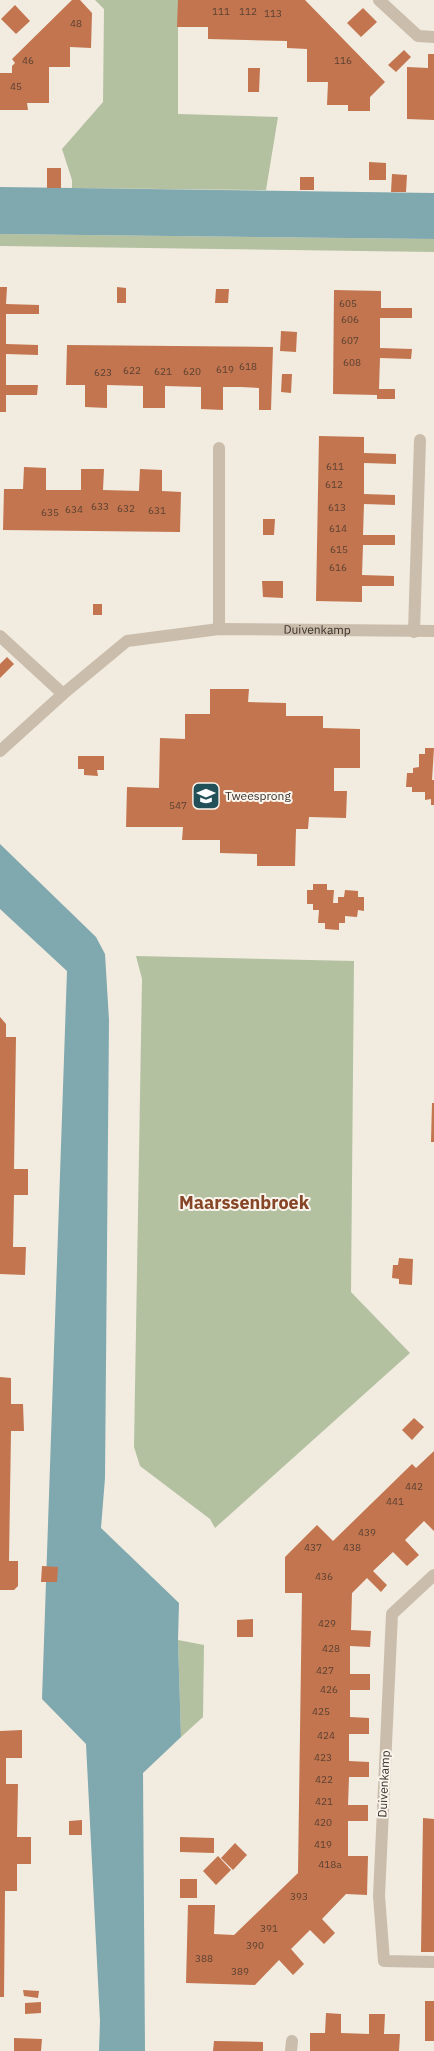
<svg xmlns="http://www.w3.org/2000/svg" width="434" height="2051" font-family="'IBM Plex Sans',sans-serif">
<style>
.green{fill:#b3c1a0}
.water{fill:#7fa8af}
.building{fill:#c2754e}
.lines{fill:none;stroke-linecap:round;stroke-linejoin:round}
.minor{stroke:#cabdac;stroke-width:12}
.labels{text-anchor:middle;stroke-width:4;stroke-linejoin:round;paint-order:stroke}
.number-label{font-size:10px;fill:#5b4133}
.street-label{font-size:12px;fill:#39302a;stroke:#faf5ec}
.poi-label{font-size:12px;fill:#39302a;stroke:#faf5ec;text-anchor:start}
.district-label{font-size:18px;font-weight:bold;fill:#854526;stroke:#faf5ec}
</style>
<rect width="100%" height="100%" fill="#f2ebe0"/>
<g class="green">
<polygon points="95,0 178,0 178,114 278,117 266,190 72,188 72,180 62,149 103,102 104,9"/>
<polygon points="0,234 434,239 434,252 0,246"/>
<polygon points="136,956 354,961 351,1292 410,1353 215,1528 210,1519 140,1466 134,1447 142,979"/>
<polygon points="178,1640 204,1645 203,1717 181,1737"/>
</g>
<g class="water">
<polygon points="0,187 434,193 434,239 0,234"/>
<polygon points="0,844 96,937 105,954 109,1020 105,1478 101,1528 179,1603 178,1640 181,1737 143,1773 145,2051 99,2051 100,2021 86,1744 42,1699 67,971 0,909"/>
</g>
<g class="building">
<polygon points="72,0 80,0 92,13 91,48 70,47 70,67 49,67 49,103 27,103 28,110 0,110 0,73 12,73 12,66 15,63 12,59"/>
<polygon points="178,0 305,0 385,82 370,97 370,111 348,111 348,105 327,105 328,82 307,82 307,49 287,48 287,41 208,39 208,27 177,27"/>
<polygon points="15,5 30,21 16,34 1,19"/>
<polygon points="363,8 377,22 361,37 347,23"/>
<polygon points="404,50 411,57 396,72 388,65"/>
<polygon points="428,54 434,54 434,120 407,119 407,67 428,68"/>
<polygon points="248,68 260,68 259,92 248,92"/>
<polygon points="369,162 386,163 386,180 369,180"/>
<rect x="47" y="168" width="14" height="20"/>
<polygon points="392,174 407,175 406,192 391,192"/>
<rect x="300" y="177" width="14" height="13"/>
<polygon points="0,287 7,287 6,304 39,305 39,314 6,314 6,344 38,345 38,355 6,354 6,385 38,385 37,395 6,395 6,412 0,412"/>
<polygon points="117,287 126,288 126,303 117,303"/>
<polygon points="216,289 229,289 228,303 215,303"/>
<polygon points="334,290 381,291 381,308 412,308 412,318 380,318 380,348 412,349 411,359 380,358 379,389 395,389 395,399 377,399 377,395 333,394"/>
<polygon points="281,331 297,332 296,352 280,351"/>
<polygon points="67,345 273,347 271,410 259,410 259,388 241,387 223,387 223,410 201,409 201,387 165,386 165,408 143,408 143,386 107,385 107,408 85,407 85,385 66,385"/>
<polygon points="282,374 292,374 291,393 281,392"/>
<polygon points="319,436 364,437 364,453 396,454 396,464 364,463 364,494 395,495 395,505 364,504 363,535 395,535 395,545 363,545 362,575 394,576 394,586 362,586 362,602 316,601"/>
<polygon points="24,467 46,468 46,490 81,490 81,469 104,469 103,490 139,491 140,469 162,470 162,491 181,492 180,532 3,530 4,489 23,489"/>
<polygon points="263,519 275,519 274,535 263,535"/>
<polygon points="262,581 283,581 283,598 263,597"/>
<rect x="93" y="604" width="9" height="11"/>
<polygon points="7,657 14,664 0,678 0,664"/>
<polygon points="210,689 249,689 248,702 286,703 286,716 323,716 323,728 360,729 360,768 334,768 334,791 347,791 346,818 309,817 308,829 296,829 295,866 257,866 257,854 220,853 220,840 182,840 183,827 126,827 127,787 159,788 160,738 185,739 185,714 210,714"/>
<polygon points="425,748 434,748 432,780 434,780 434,805 431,805 431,799 425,800 425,792 412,792 412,787 406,787 407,773 413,773 413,768 419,767 419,754 425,754"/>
<polygon points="78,756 104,756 104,770 97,770 98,776 84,775 84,769 78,769"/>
<polygon points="313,884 327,884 327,890 334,890 333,903 338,903 338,897 344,897 345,890 358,891 358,897 364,897 364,911 358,910 357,917 345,916 345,923 339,923 339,930 325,929 325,923 318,923 319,910 313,910 313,904 307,904 307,890 313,890"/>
<polygon points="0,1017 6,1024 6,1037 16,1037 14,1169 28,1169 28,1195 14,1195 13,1247 26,1247 25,1275 0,1274"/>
<polygon points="432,1103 434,1103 434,1142 431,1142"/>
<polygon points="399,1258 413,1259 412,1285 399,1284 399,1279 392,1278 393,1265 398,1265"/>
<polygon points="0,1377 11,1378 11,1404 23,1404 24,1431 11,1431 9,1561 18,1561 18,1586 14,1590 0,1590"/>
<polygon points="414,1418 424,1427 412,1440 402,1430"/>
<polygon points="434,1451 434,1531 424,1521 405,1540 419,1555 407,1566 393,1552 373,1571 387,1585 381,1592 367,1578 352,1593 351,1630 371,1631 370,1647 350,1646 350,1674 370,1674 370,1690 350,1690 350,1717 369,1718 369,1734 349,1734 349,1761 369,1762 369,1777 349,1777 348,1805 368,1805 368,1821 348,1821 348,1856 368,1856 367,1895 346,1894 322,1919 335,1933 324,1944 310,1930 291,1949 304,1964 293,1975 279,1960 255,1985 186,1983 188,1905 215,1905 214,1934 234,1935 298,1873 302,1593 285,1593 285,1557 317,1525 333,1541 412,1464 416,1468"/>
<polygon points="42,1566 58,1567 57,1582 41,1582"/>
<polygon points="253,1619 253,1637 237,1637 237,1620"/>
<polygon points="22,1730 22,1758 6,1758 6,1784 18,1784 17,1837 31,1837 31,1864 17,1864 17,1891 5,1891 4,1997 0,1997 0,1731"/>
<polygon points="423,1818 434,1819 434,1952 421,1952"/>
<polygon points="82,1820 82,1835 69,1835 69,1821"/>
<polygon points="180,1837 214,1838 214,1853 180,1852"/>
<polygon points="235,1843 247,1855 233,1870 221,1858"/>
<polygon points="218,1856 231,1870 216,1885 203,1871"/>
<rect x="180" y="1879" width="17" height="19"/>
<polygon points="23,1990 39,1991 38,1998 24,1996"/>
<rect x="425" y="2001" width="9" height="40"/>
<polygon points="41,2002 41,2013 25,2014 25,2003"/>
<polygon points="326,2013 341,2014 341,2033 369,2034 369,2014 385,2014 384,2034 400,2034 399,2051 310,2051 310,2033 325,2033"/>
<polygon points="14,2038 42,2039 41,2051 14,2051"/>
<polygon points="214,2041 263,2042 263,2051 213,2051"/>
</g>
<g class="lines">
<g class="minor">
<polyline points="379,0 418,36 434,37"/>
<polyline points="219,448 219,629"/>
<polyline points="414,632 420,440"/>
<polyline points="0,636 63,694"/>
<path id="s1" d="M0 751 63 694 127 641 219 629 434 631"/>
<polyline points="434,1575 392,1614 379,1896 384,1961 434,1962"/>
<polyline points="291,2051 292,2041"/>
</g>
</g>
<defs>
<symbol id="school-square" viewBox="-11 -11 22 22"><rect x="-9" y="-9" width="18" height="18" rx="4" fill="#215059" stroke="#faf5ec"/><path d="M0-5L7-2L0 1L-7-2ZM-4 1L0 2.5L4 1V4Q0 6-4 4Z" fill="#fff"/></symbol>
</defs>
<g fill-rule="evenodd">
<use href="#school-square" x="190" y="780" width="32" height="32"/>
</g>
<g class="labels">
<g class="number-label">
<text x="221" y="15">111</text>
<text x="248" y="15">112</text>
<text x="273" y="17">113</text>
<text x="76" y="27">48</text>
<text x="28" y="64">46</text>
<text x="343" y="64">116</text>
<text x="16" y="90">45</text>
<text x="348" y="307">605</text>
<text x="350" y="323">606</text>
<text x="350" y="344">607</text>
<text x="352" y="366">608</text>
<text x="248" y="370">618</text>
<text x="225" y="373">619</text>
<text x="132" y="374">622</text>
<text x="163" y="375">621</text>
<text x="192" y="375">620</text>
<text x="103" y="376">623</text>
<text x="335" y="470">611</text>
<text x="334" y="488">612</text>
<text x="100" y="510">633</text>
<text x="337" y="511">613</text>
<text x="126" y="512">632</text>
<text x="74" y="513">634</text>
<text x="157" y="514">631</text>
<text x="50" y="516">635</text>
<text x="338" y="532">614</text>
<text x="339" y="553">615</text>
<text x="338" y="571">616</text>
<text x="178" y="809">547</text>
<text x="414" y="1490">442</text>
<text x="395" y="1505">441</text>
<text x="367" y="1536">439</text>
<text x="313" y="1551">437</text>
<text x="352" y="1551">438</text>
<text x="324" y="1580">436</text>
<text x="327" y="1627">429</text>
<text x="331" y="1652">428</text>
<text x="325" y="1674">427</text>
<text x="329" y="1693">426</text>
<text x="321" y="1715">425</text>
<text x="326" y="1739">424</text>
<text x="323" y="1761">423</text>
<text x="324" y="1783">422</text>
<text x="324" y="1805">421</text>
<text x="323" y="1826">420</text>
<text x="323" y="1848">419</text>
<text x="330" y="1868">418a</text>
<text x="299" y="1900">393</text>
<text x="269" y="1932">391</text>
<text x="255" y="1949">390</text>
<text x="204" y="1962">388</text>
<text x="240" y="1975">389</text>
</g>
<g class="street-label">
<text dy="4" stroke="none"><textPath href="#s1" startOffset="359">Duivenkamp</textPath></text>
<text transform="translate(384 1784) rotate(-87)" y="4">Duivenkamp</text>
</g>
<g class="poi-label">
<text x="225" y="800">Tweesprong</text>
</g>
<g class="district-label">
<text x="244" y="1209">Maarssenbroek</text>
</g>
</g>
</svg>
